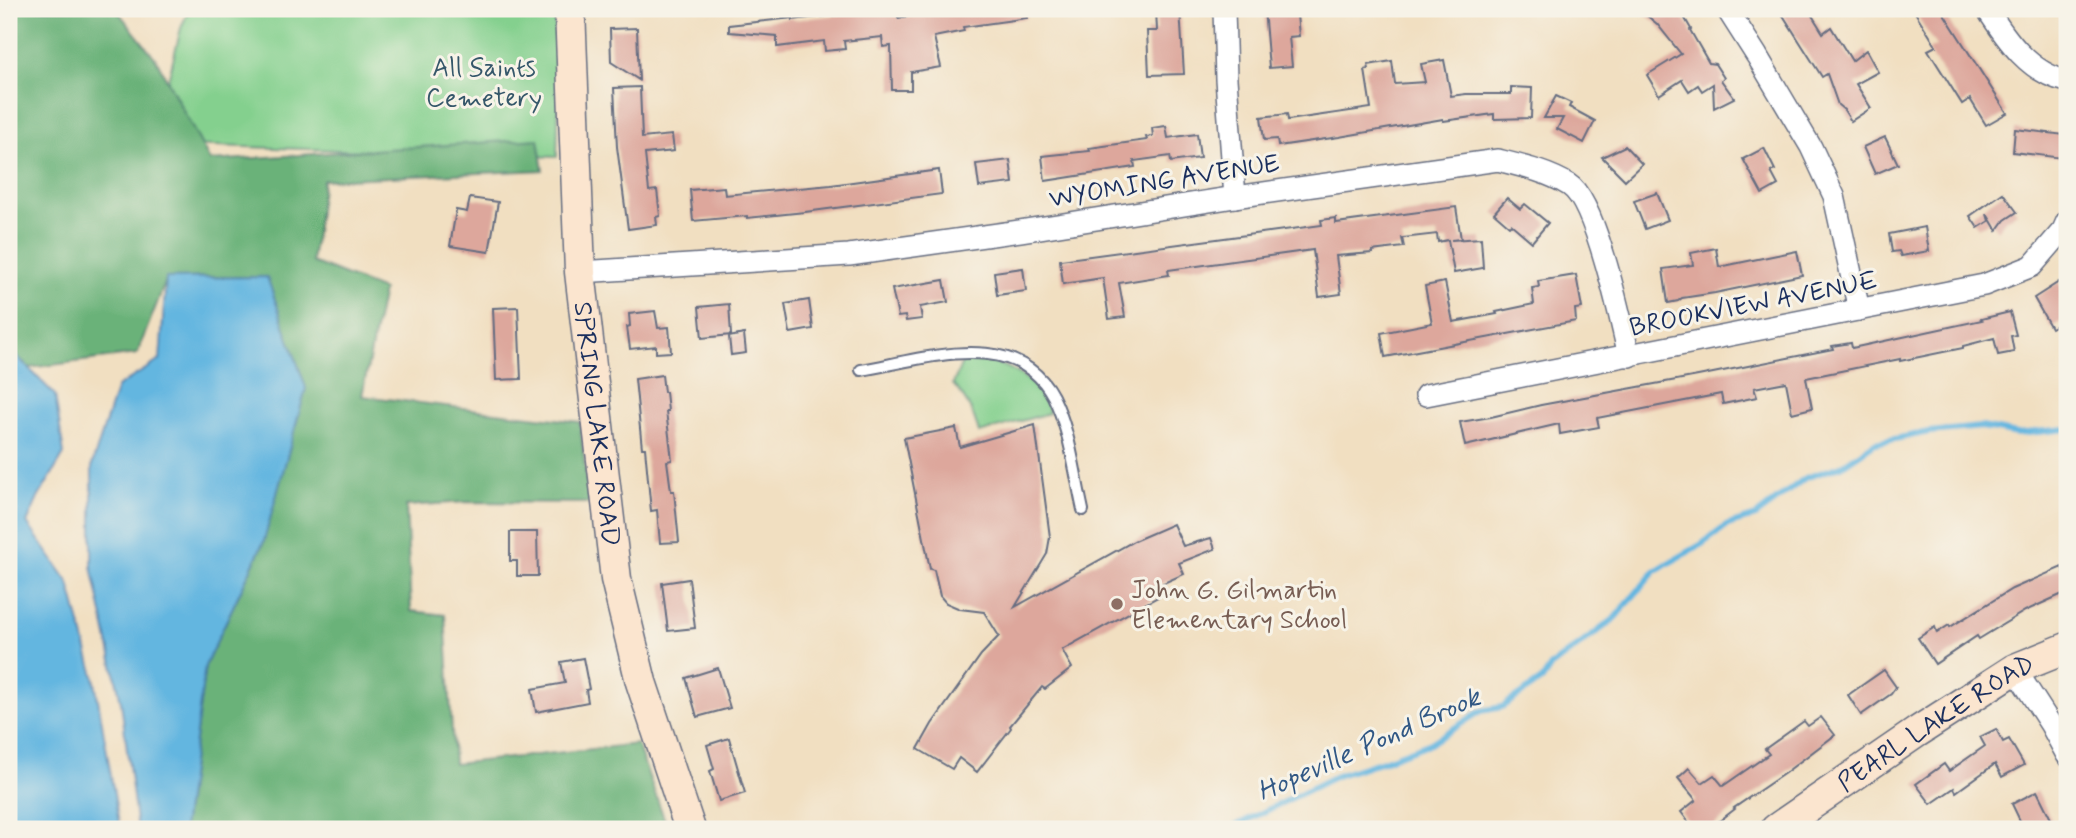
<svg xmlns="http://www.w3.org/2000/svg" width="2076" height="838" font-family="Mynerve,sans-serif">
<style>
.green{fill:#84d08e;stroke:#508076;stroke-width:2}
.forest{fill:#6bb279;stroke:#43706c;stroke-width:2}
.water{fill:#64b6e0;stroke:#40729f;stroke-width:2}
.lines{fill:none;stroke-linecap:round;stroke-linejoin:round}
.stream{stroke:#64b6e0;stroke-width:6}
.building{fill:#dda79c}
.lane-casing{stroke:#666d81;stroke-width:14}
.street-casing{stroke:#666d81;stroke-width:24}
.secondary-casing{stroke:#666d81;stroke-width:33}
.lane{stroke:#fff;stroke-width:10}
.street{stroke:#fff;stroke-width:21}
.secondary{stroke:#fbe5cf;stroke-width:30}
.education-dot{fill:#8d6e63;stroke:#f7f3e8;stroke-width:2.5}
.labels{text-anchor:middle;stroke-width:6;stroke-linejoin:round;paint-order:stroke}
.park-label{font-size:26px;fill:#35576a;stroke:#f7f3e8}
.street-label{font-size:26px;fill:#1b2f5e;stroke:#f7f3e8}
.education-label{font-size:26px;fill:#785e54;stroke:#f7f3e8;text-anchor:start}
.water-label{font-size:28px;font-style:italic;fill:#315885;stroke:#f7f3e8}
</style>
<rect width="100%" height="100%" fill="#f7f3e8"/>
<filter id="ink" filterUnits="userSpaceOnUse"><feTurbulence type="fractalNoise" baseFrequency=".0143" numOctaves="2"/><feDisplacementMap in="SourceGraphic" scale="14" xChannelSelector="R" yChannelSelector="G"/><feConvolveMatrix kernelMatrix="1 2 1 2 8 2 1 2 1" color-interpolation-filters="sRGB"/></filter>
<filter id="wash" filterUnits="userSpaceOnUse"><feTurbulence type="fractalNoise" baseFrequency=".00686" numOctaves="4" result="noise"/><feDisplacementMap in="SourceGraphic" scale="28" xChannelSelector="R" yChannelSelector="G"/><feGaussianBlur stdDeviation="1.57" result="paint"/><feColorMatrix in="noise" values="0 0 0 0 0 0 0 0 0 0 0 0 0 0 0 0 0 1.4 0 .05"/><feComposite in="paint" operator="in"/></filter>
<g filter="url(#wash)">
<rect width="100%" height="100%" fill="#f1dfc1"/>
<g class="green">
<polygon points="189,9 554,9 559,87 557,157 152,144 181,28"/>
<path d="M963 360C971 360 979 360 987 361 1010 365 1048 387 1049 413L979 433C974 413 967 400 953 384Z"/>
</g>
<polygon class="forest" points="9,9 116,9 156,59 210,161 538,139 543,170 323,180 312,262 383,290 362,396 580,422 589,503 467,502 406,506 411,611 445,615 454,764 637,744 668,829 183,829 205,666 264,541 267,277 167,278 137,354 29,368 9,348"/>
<g class="water">
<polygon points="267,277 306,388 264,541 205,666 183,829 137,829 121,702 92,567 92,465 117,387 160,360 166,278"/>
<polygon points="9,348 55,395 64,454 38,498 27,523 69,583 94,676 120,829 9,829"/>
</g>
<g class="lines">
<polyline class="stream" points="1229,829 1336,776 1383,761 1431,743 1481,711 1502,707 1542,680 1551,666 1613,620 1655,571 1702,544 1728,525 1756,516 1805,478 1841,466 1875,443 1929,432 1982,427 2017,434 2067,429"/>
</g>
<g id="blocks">
<g class="building">
<polygon points="889,9 897,9 898,18 945,9 1026,9 1027,18 963,27 964,31 934,37 941,67 911,72 911,90 892,90 891,46 883,47 882,37 844,41 845,49 825,51 824,41 777,47 777,36 729,32 729,25 793,18 793,20"/>
<polygon points="1156,9 1180,9 1184,74 1149,75 1147,31 1157,31"/>
<polygon points="1264,9 1288,9 1289,16 1297,15 1299,36 1289,37 1292,66 1269,68"/>
<polygon points="1639,9 1675,9 1684,17 1691,29 1690,30 1709,63 1715,64 1724,78 1721,80 1734,98 1714,108 1713,84 1702,91 1698,85 1689,91 1682,80 1659,95 1647,75 1681,54 1657,24"/>
<polygon points="1779,9 1808,9 1823,33 1831,27 1852,61 1866,50 1878,72 1856,84 1871,108 1851,121 1844,110 1838,105 1827,74 1822,77"/>
<polygon points="1913,9 1941,9 2007,113 1986,125 1970,99 1962,104 1928,50 1936,46"/>
<polygon points="637,28 639,80 611,62 610,29"/>
<polygon points="1444,60 1451,96 1466,94 1511,94 1511,87 1532,88 1531,118 1494,119 1494,114 1443,121 1443,119 1339,137 1278,146 1277,139 1264,140 1261,117 1287,114 1288,120 1371,108 1365,70 1369,69 1368,65 1392,61 1395,84 1425,82 1421,64"/>
<polygon points="640,87 642,138 672,135 674,151 645,154 649,191 657,190 660,216 656,217 657,225 628,229 617,147 614,88"/>
<polygon points="1556,96 1571,103 1569,107 1595,121 1584,143 1557,129 1563,118 1544,118"/>
<polygon points="1166,126 1168,138 1197,134 1200,158 1171,162 1170,156 1134,161 1135,167 1045,181 1042,156 1090,151 1089,148 1147,140 1146,137 1153,136 1152,128"/>
<polygon points="2015,129 2065,135 2062,158 2013,152"/>
<polygon points="1885,137 1898,164 1875,174 1863,147"/>
<polygon points="1625,146 1642,164 1625,180 1602,157"/>
<polygon points="1764,148 1775,170 1771,172 1778,185 1762,194 1743,159"/>
<polygon points="1010,160 1013,183 979,187 976,164"/>
<polygon points="939,170 942,194 805,212 747,218 747,216 693,221 690,190 724,187 725,195 831,185"/>
<polygon points="1657,193 1668,220 1645,229 1634,201"/>
<polygon points="2003,193 2017,212 2005,220 1997,231 1987,214 1989,221 1978,228 1970,216"/>
<polygon points="470,198 498,202 489,252 450,246 456,210 467,212"/>
<polygon points="1507,198 1520,209 1525,204 1548,223 1532,242 1511,224 1509,226 1494,213"/>
<polygon points="1456,207 1461,239 1451,240 1481,238 1483,268 1454,273 1448,240 1438,242 1437,234 1402,238 1404,247 1372,251 1372,253 1336,256 1341,294 1319,297 1313,250 1168,270 1169,275 1119,283 1125,317 1109,319 1103,278 1063,284 1060,260 1322,225 1321,220 1336,218 1336,223"/>
<polygon points="1925,227 1929,251 1901,256 1899,251 1892,252 1889,234"/>
<polygon points="1716,248 1719,267 1797,251 1802,275 1715,293 1682,298 1678,301 1668,303 1663,269 1693,265 1691,253"/>
<polygon points="1023,268 1026,291 997,295 994,272"/>
<polygon points="1576,275 1582,308 1575,309 1576,321 1385,357 1381,333 1432,323 1425,286 1445,282 1453,322 1497,314 1496,312 1534,304 1532,288 1539,287 1538,281"/>
<polygon points="944,280 948,302 920,307 922,319 906,321 905,316 898,317 892,289"/>
<polygon points="2059,282 2067,298 2067,319 2051,328 2034,298"/>
<polygon points="809,300 813,329 790,333 785,304"/>
<polygon points="729,304 731,335 702,338 699,307"/>
<polygon points="518,307 521,379 496,380 493,308"/>
<polygon points="655,311 658,328 669,327 671,352 656,353 656,346 630,349 627,327 630,326 629,314"/>
<polygon points="2010,312 2016,335 2011,336 2014,352 1998,355 1994,338 1963,346 1963,348 1900,361 1900,359 1806,378 1812,408 1792,413 1786,382 1754,388 1757,397 1723,404 1721,394 1597,418 1599,427 1560,434 1559,424 1465,446 1460,422 1491,417 1541,405 1698,376 1833,349 1832,346 1851,343 1852,348 1982,320 1981,319"/>
<polygon points="744,334 746,353 731,355 729,337"/>
<polygon points="662,375 664,392 666,392 668,411 666,411 672,460 667,461 671,491 674,491 679,542 660,543 657,510 651,511 645,448 642,448 635,379"/>
<polygon points="1035,425 1050,537 1047,554 1015,607 1134,541 1173,524 1183,546 1211,538 1215,549 1179,563 1184,574 1159,585 1163,594 1062,650 1072,668 1045,689 1042,687 1010,726 1011,728 977,772 959,758 952,769 918,749 932,724 981,655 999,636 984,612 960,609 946,603 940,596 934,570 930,569 904,438 956,428 960,447"/>
<polygon points="510,532 537,532 538,576 517,576 517,561 510,561"/>
<polygon points="2062,567 2067,579 2067,592 2025,611 1979,639 1977,636 1935,664 1918,638 1935,627 1937,633 1949,625 1950,627 2012,589"/>
<polygon points="689,579 695,628 668,631 662,583"/>
<polygon points="583,658 589,689 586,690 588,702 536,712 532,689 565,683 561,662"/>
<polygon points="718,668 730,708 697,717 686,678"/>
<polygon points="1884,670 1896,687 1891,694 1861,715 1848,695"/>
<polygon points="1821,717 1835,735 1785,773 1734,808 1735,809 1709,829 1694,829 1681,812 1696,800 1678,778 1689,768 1702,783 1714,775 1723,786 1769,754 1765,749 1804,721 1808,726"/>
<polygon points="1996,729 2003,742 2009,739 2024,765 2002,777 1995,764 1956,792 1954,788 1931,804 1916,784 1944,764 1949,771 1985,746 1980,737"/>
<polygon points="729,738 745,793 719,801 710,771 714,769 707,745"/>
<polygon points="2037,791 2056,829 2024,829 2012,804"/>
</g>
</g>
</g>
<g filter="url(#ink)">
<use href="#blocks" fill-opacity="0" stroke="#666d81" stroke-width="2"/>
<g class="lines">
<defs>
<path id="lane" d="M861 370C925 359 1024 324 1057 405 1071 438 1075 475 1083 510"/>
<g id="street">
<polyline points="1224,9 1226,79 1235,197"/>
<polyline points="1727,9 1757,56 1811,147 1834,196 1859,310"/>
<path d="M1987 9C2006 39 2030 74 2067 81"/>
<path d="M580 272 849 255 1020 231 1235 197 1498 160C1522 166 1548 172 1569 185 1596 202 1621 321 1629 356"/>
<polyline points="1426,395 1984,285 2032,266 2063,230 2067,221"/>
<polyline points="2015,669 2051,725 2067,755"/>
</g>
<g id="secondary">
<path id="s1" d="M570 9 580 272 616 579 641 682 690 829"/>
<path id="s2" d="M1776 829 1917 732 2015 669 2067 648"/>
</g>
</defs>
<use href="#lane" class="lane-casing"/>
<use href="#street" class="street-casing"/>
<use href="#secondary" class="secondary-casing"/>
<use href="#lane" class="lane"/>
<use href="#street" class="street"/>
<use href="#secondary" class="secondary"/>
</g>
</g>
<circle class="education-dot" cx="1117" cy="604" r="7"/>
<g class="labels">
<g class="park-label">
<text x="484" y="76">All Saints<tspan x="484" dy="30">Cemetery</tspan></text>
</g>
<g class="street-label">
<text transform="translate(1164 180) rotate(-9)" y="9">WYOMING AVENUE</text>
<text transform="translate(1753 303) rotate(-11)" y="9">BROOKVIEW AVENUE</text>
<text dy="9" stroke="none"><textPath href="#s1" startOffset="416">SPRING LAKE ROAD</textPath></text>
<text dy="9" stroke="none"><textPath href="#s2" startOffset="192">PEARL LAKE ROAD</textPath></text>
</g>
<g class="education-label">
<text x="1131" y="598">John G. Gilmartin<tspan x="1131" dy="30">Elementary School</tspan></text>
</g>
<g class="water-label">
<text transform="translate(1368 743) rotate(-24)" y="10">Hopeville Pond Brook</text>
</g>
</g>
<rect width="2076" height="838" fill="none" stroke="#f7f3e8" stroke-width="35"/>
</svg>
